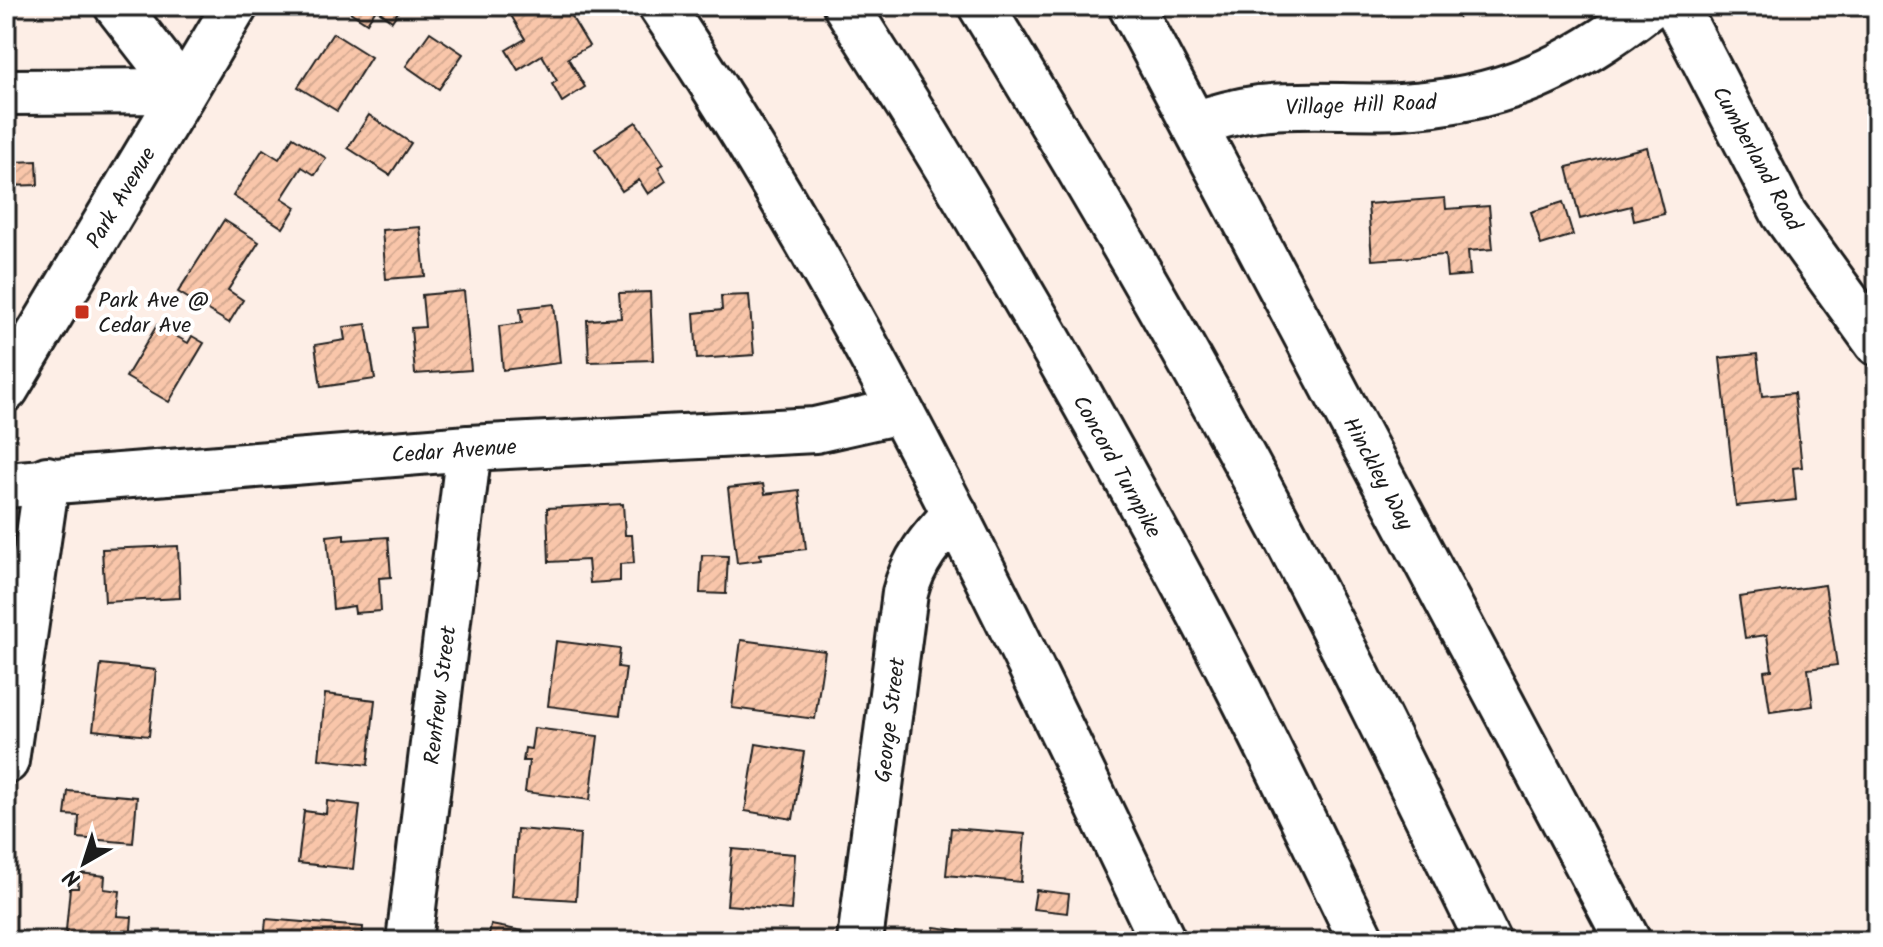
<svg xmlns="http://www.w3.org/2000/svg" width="1883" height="947" font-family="Kalam,sans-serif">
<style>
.building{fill:url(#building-hatch);stroke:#1c1c1c;stroke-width:2}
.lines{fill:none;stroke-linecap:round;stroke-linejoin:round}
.minor-casing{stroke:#1c1c1c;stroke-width:50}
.secondary-casing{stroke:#1c1c1c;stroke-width:50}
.motorway-casing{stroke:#1c1c1c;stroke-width:50}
.minor{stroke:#fff;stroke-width:44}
.secondary{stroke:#fff;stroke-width:44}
.motorway{stroke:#fff;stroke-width:44}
.poi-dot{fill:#c8321e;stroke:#fff;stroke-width:3}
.labels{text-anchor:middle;stroke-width:8;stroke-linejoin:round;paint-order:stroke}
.street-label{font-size:22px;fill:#1c1c1c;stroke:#fff}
.poi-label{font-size:22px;fill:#1c1c1c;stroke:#fff;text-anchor:start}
</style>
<defs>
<pattern id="building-hatch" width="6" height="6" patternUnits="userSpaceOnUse" patternTransform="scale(2)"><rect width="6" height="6" fill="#f9c6aa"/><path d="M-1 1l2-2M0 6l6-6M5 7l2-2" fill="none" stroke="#d5aa92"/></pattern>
</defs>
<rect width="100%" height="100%" fill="#fdeee6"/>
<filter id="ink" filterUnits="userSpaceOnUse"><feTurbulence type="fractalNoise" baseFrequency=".0125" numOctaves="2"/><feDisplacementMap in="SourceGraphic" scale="16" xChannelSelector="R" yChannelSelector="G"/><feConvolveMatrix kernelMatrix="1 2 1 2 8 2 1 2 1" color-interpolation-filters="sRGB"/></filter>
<g filter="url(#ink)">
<g class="building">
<polygon points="354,6 402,6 392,21 376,9 367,23 350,12"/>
<polygon points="559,6 565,6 589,46 568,58 585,87 562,102 552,84 557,81 542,55 518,70 506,50 525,39 506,7"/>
<polygon points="1451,6 1475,6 1459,17"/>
<polygon points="430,32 463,54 439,89 406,66"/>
<polygon points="333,33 371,57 337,111 298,87"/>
<polygon points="369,115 411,143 390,175 348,148"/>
<polygon points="636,122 664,164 658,167 666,181 648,194 639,180 622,191 595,149"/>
<polygon points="293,137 326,158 315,175 302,167 282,198 296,207 283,228 233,196 263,149 279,159"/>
<polygon points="6,142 13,142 14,162 37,161 38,185 6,186"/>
<polygon points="1647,147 1664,214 1634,221 1631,206 1580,219 1567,167"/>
<polygon points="1445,198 1446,209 1489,206 1493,249 1468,251 1470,275 1447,277 1445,255 1372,260 1368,204"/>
<polygon points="1563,202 1573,235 1541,245 1531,212"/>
<polygon points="224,220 259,242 228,290 243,300 229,323 178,292"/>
<polygon points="420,227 425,276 386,279 382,230"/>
<polygon points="464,291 471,370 415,374 411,328 425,327 422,295"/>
<polygon points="650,292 653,360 589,362 587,320 621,318 619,293"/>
<polygon points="749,295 754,355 697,359 694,313 722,310 721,296"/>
<polygon points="554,304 560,363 503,370 499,326 522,323 520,308"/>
<polygon points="366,324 375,379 321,387 315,345 345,340 343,327"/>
<polygon points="157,325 188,343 192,336 204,343 169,402 126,377"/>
<polygon points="1757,354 1762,396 1794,393 1802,467 1793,468 1796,500 1736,506 1720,358"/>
<polygon points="763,484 765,494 799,490 806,549 760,554 761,560 737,563 728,488"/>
<polygon points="623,504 625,535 632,535 634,563 620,564 620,581 590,583 588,560 549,562 547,508"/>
<polygon points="344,534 344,540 388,537 391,577 379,578 381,611 355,613 354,606 333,609 327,536"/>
<polygon points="178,546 180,598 105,602 102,549"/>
<polygon points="702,555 728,556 726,594 700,593"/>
<polygon points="1825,585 1837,665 1808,669 1813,706 1770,712 1764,671 1772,670 1767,635 1745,638 1739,597"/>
<polygon points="741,640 825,651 815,719 732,708"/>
<polygon points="556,641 620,649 618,667 626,668 620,715 548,706"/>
<polygon points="101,664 156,670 149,736 93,730"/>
<polygon points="325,694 375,700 368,765 319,759"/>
<polygon points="534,728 598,736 590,800 525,792 529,761 523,761 525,748 531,749"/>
<polygon points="756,744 804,752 793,819 745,811"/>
<polygon points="68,791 137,797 133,843 78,838 79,816 65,815"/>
<polygon points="327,801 360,805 353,869 298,863 304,811 326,814"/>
<polygon points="951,828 1025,834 1021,882 946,875"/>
<polygon points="517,829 580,834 576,900 512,896"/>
<polygon points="732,849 795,854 791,910 727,905"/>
<polygon points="79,873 105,876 104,889 120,891 117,916 132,917 130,941 65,941 70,888 78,888"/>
<polygon points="1036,890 1069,894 1067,913 1033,909"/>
<polygon points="266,919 363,927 362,941 264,941"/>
<polygon points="491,925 528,932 527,941 488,941"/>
<polygon points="934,927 1017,938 1016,941 932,941"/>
</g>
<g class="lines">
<defs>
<g id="minor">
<polyline points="117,6 183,91"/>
<polyline points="1676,6 1784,214 1877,343"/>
<polyline points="6,92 183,91"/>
<path d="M1194 124C1215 117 1237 111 1259 108 1306 103 1353 108 1400 106 1502 101 1571 68 1650 6"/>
<polyline points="6,485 469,448 815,430 900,411"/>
<polyline points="6,761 47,479"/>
<polyline points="409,941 469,448"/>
<path d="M860 941 905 593C913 560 932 538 955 514"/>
</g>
<g id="secondary">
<path d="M661 6C859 300 1010 622 1163 941"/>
<polyline points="1131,6 1628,941"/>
<polyline points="6,389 235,6"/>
</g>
<g id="motorway">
<path d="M846 6C968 196 1081 391 1187 590 1249 705 1305 824 1362 941"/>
<path d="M981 6C1082 171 1180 338 1271 509 1347 651 1417 796 1488 941"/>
</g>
</defs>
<use href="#minor" class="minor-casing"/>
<use href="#secondary" class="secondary-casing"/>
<use href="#motorway" class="motorway-casing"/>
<use href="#minor" class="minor"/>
<use href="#secondary" class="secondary"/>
<use href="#motorway" class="motorway"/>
</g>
</g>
<rect class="poi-dot" x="74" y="304" width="16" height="16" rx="4"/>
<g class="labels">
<g class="street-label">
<text transform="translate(1361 104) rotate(-2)" y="8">Village Hill Road</text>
<text transform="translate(1758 158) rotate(61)" y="8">Cumberland Road</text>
<text transform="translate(120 197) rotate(-59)" y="8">Park Avenue</text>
<text transform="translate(454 450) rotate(-4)" y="8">Cedar Avenue</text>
<text transform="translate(1118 466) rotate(61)" y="8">Concord Turnpike</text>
<text transform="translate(1379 473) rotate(62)" y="8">Hinckley Way</text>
<text transform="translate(439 695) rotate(-83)" y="8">Renfrew Street</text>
<text transform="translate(889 720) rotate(-83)" y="8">George Street</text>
</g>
<g class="poi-label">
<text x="98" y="307">Park Ave @<tspan x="98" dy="25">Cedar Ave</tspan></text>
</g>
</g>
<rect width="1883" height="947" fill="none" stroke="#fff" stroke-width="32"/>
<rect x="16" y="16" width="1851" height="915" fill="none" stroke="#1c1c1c" stroke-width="3" filter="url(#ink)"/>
<g transform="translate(84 863) rotate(219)" stroke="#ffffff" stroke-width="6" paint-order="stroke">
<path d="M0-6L14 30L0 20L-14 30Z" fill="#1c1c1c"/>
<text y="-12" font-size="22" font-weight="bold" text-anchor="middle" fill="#1c1c1c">N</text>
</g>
</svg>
